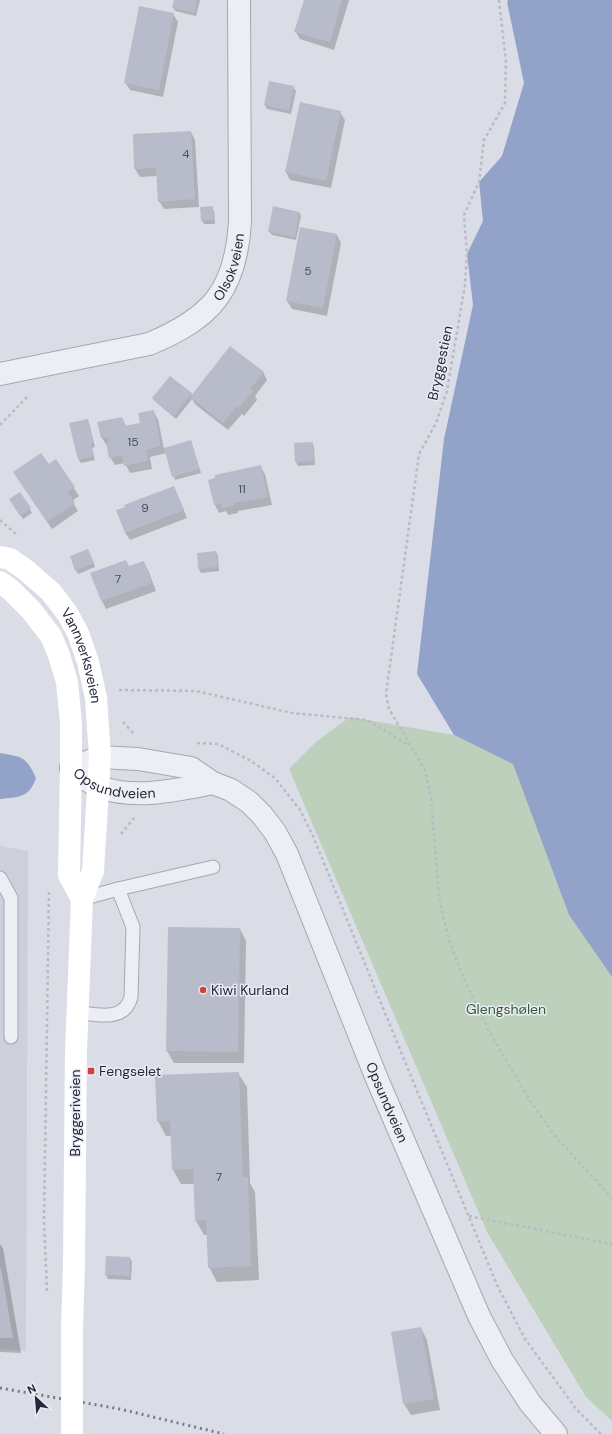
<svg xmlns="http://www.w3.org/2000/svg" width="612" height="1434" font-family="'DM Sans',sans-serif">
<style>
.built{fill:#cdcfdb}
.green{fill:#bcd0bb}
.water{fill:#93a2c8}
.shadow{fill:#0003}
.building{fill:#b8bbc9}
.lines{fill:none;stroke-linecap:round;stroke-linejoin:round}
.service-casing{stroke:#a4a7b3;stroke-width:15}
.minor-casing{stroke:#a4a7b3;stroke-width:24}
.tertiary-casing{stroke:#a4a7b3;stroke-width:24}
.path{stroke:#b9bbc4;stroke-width:2.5;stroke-dasharray:3 3;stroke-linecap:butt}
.service{stroke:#edeef4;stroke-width:13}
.minor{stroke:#edeef4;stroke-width:22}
.tertiary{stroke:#edeef4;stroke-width:22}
.secondary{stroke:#fff;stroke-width:22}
.rail{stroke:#747990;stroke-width:3;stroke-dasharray:2 4;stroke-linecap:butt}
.secondary-bridge{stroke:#fff;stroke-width:22}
.poi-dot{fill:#d34138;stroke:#eaecf4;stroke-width:1.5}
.labels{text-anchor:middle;stroke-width:3;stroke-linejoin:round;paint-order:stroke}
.number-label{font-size:12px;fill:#494d5f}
.street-label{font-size:14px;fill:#24283c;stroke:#eaecf4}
.poi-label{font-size:14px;fill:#24283c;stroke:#eaecf4;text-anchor:start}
.park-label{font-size:14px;fill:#315932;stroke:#eaecf4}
</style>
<rect width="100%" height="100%" fill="#dbdde6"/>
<polygon class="built" points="0,846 28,851 26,1351 0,1349"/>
<polygon class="green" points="350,717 454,735 513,763 569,915 612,977 612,1421 586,1397 487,1232 289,769 317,741"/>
<g class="water">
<polygon points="508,0 612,0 612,977 569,915 513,764 454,735 417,674 444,439 473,305 467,254 483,221 479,182 502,156 524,83 507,2"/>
<path d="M0 753C22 757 26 756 36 778 29 798 19 797 0 799Z"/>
</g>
<g class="shadow">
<polygon points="175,0 200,0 196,16 175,11 173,7"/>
<polygon points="305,0 349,0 334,50 300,39 295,31"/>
<polygon points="173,14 178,22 163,97 130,90 125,82"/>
<polygon points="270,82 293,87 296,91 291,114 267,109 265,105"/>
<polygon points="340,112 345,120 331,188 290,180 286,172"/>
<polygon points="191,132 195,140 199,207 164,209 159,201 158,176 140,177 135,169 134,135"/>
<polygon points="212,207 214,211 215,224 204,224 202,220"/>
<polygon points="299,212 301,216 296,240 272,235 269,231"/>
<polygon points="337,235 341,243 327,316 292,309 287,301"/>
<polygon points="263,372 267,380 255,396 257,400 244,416 242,414 228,430 196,405 192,399 176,419 156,402 153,399 191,393 192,395"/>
<polygon points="153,411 158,419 164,449 191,441 201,473 175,480 167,453 150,457 152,469 130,473 125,463 115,465 110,457 107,446 102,438 122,418 126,426 141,424"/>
<polygon points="87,420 89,423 95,447 92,448 95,460 81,463 79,460"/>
<polygon points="312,443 314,447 315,465 298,466 296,462"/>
<polygon points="56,460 79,496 72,501 78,511 52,529 19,480"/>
<polygon points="260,466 265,474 272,505 238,511 238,513 228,515 226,511 219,513 215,505 209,480"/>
<polygon points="174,487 187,518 130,540 125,532"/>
<polygon points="20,493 32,513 23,519 12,503"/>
<polygon points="216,552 218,556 219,571 201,573 199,569"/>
<polygon points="90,554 95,567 78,574 76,570"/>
<polygon points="143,562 148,570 156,591 106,609 102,601 92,574 129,567"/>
<polygon points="240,929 246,941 244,1063 174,1063 167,1051"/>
<polygon points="238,1073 247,1087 250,1183 255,1192 259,1280 217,1282 209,1267 208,1235 204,1235 196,1221 195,1184 181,1184 173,1170 172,1136 166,1136 158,1121"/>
<polygon points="0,1244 3,1248 21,1353 0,1352"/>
<polygon points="107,1257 130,1258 132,1262 131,1280 108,1279 106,1275"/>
<polygon points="421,1328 427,1340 440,1410 411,1415 404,1404"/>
</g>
<g class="building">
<polygon points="174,0 197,0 195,13 172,8"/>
<polygon points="304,0 342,0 330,42 294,32"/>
<polygon points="139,6 174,13 159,90 124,83"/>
<polygon points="269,81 294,86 289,111 264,105"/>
<polygon points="300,102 341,111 326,181 285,172"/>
<polygon points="191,131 195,199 158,202 156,168 134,169 133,134"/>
<polygon points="213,206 213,220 201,221 200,207"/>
<polygon points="273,206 299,212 295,237 268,232"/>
<polygon points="300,227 337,234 323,308 286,301"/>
<polygon points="230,346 264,372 250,389 253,391 239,408 237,406 223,423 190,397"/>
<polygon points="170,376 192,393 174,416 152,398"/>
<polygon points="154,410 161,446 146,450 148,461 124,466 122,455 109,458 106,442 109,442 108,437 101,438 97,422 122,417 124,426 140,423 138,413"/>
<polygon points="88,419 93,443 91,444 94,456 78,460 69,423"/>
<polygon points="191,440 199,469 172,477 164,448"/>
<polygon points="313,442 314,461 295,462 294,443"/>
<polygon points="41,453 49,464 56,459 75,487 68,492 75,503 47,522 13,472"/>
<polygon points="261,465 268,497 234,503 235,505 222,508 221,504 214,505 208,480 215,478 215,475"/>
<polygon points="174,486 184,510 125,533 116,510 125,507 124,505"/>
<polygon points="20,492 31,508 20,516 9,499"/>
<polygon points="88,549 94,563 75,571 70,556"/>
<polygon points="216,551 218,567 198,569 197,553"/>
<polygon points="126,560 129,566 144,561 152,583 101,601 90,573"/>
<polygon points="168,927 240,928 238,1051 236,1052 166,1051"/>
<polygon points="239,1072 243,1177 248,1177 251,1266 208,1268 206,1220 195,1221 193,1169 172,1170 170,1121 157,1122 155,1075"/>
<polygon points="106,1256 130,1257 130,1276 105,1275"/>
<polygon points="0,1268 1,1268 13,1338 0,1338"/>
<polygon points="421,1327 434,1399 403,1404 391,1332"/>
</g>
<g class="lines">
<defs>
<g id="service">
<polyline points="0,878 11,898 11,1037"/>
<polyline points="82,899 118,889 213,867"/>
<path d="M77 1012C97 1015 125 1022 131 997L133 927 118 889"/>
</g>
<g id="minor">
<path id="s1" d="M0 374 149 344C212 318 236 290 240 221L239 0"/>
</g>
<g id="tertiary">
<path id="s2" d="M71 768 100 757 138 759 191 768 213 783 231 790 249 802 262 815 275 832 287 854 377 1079 479 1316 502 1360 530 1403 556 1434"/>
<path id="s3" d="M71 768C79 773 91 784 99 787 136 800 176 790 213 783"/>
</g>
</defs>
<use href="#service" class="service-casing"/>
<use href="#minor" class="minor-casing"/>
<use href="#tertiary" class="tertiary-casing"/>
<g class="path">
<polyline points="499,0 506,62 505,103 484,140 479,182 464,215 467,254 465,285 447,391 436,423 419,454 386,694 389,709 425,770 431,797 439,898 449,940 464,979 489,1031 531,1102 555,1136 612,1198"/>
<polyline points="0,425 29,395"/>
<polyline points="0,520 16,534"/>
<polyline points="119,690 196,691 292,713 367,720 410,746"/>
<polyline points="123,722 134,734"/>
<polyline points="197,743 218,744 251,761 275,778 300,810 313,836 385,1013 497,1285 525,1339 577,1410 601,1434"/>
<polyline points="121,834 134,818"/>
<polyline points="469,1216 612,1244"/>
<polyline points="47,1291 44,1222 49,890"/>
</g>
<use href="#service" class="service"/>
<use href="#minor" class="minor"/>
<use href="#tertiary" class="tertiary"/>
<g class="secondary">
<path id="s4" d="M0 557 10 559 27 571 51 592 67 613 78 633 88 662 96 698 100 757 93 871 82 899 76 1051 74 1263 72 1328"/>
<polyline points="0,582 11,590 31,610 51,636 59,655 67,682 71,723 71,768 69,875 82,899"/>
</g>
<polyline class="rail" points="0,1388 120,1409 224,1434"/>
<polyline class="secondary-bridge" points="72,1434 72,1328"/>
</g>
<g class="poi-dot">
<circle cx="203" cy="990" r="4"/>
<rect x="87" y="1067" width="8" height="8" rx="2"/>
</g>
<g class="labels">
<g class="number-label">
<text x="186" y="158">4</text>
<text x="308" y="275">5</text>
<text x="133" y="446">15</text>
<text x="242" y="493">11</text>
<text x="145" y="512">9</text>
<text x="118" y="583">7</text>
<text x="219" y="1181">7</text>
</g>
<g class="street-label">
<text dy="5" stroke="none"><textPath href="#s1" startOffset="269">Olsokveien</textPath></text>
<text transform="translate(440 363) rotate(-78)" y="5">Bryggestien</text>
<text dy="5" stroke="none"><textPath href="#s4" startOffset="135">Vannverksveien</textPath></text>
<text dy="5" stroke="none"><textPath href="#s3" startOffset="48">Opsundveien</textPath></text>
<text dy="5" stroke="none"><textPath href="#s2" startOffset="523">Opsundveien</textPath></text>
<text transform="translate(75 1113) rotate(-90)" y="5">Bryggeriveien</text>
</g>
<g class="poi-label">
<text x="211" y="995">Kiwi Kurland</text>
<text x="99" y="1076">Fengselet</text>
</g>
<g class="park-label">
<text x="506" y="1014">Glengshølen</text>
</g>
</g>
<g transform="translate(36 1398) rotate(334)" stroke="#eaecf4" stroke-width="3" paint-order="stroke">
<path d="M0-3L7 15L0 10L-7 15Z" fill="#24283c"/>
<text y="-6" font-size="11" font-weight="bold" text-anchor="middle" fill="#24283c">N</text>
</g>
</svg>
